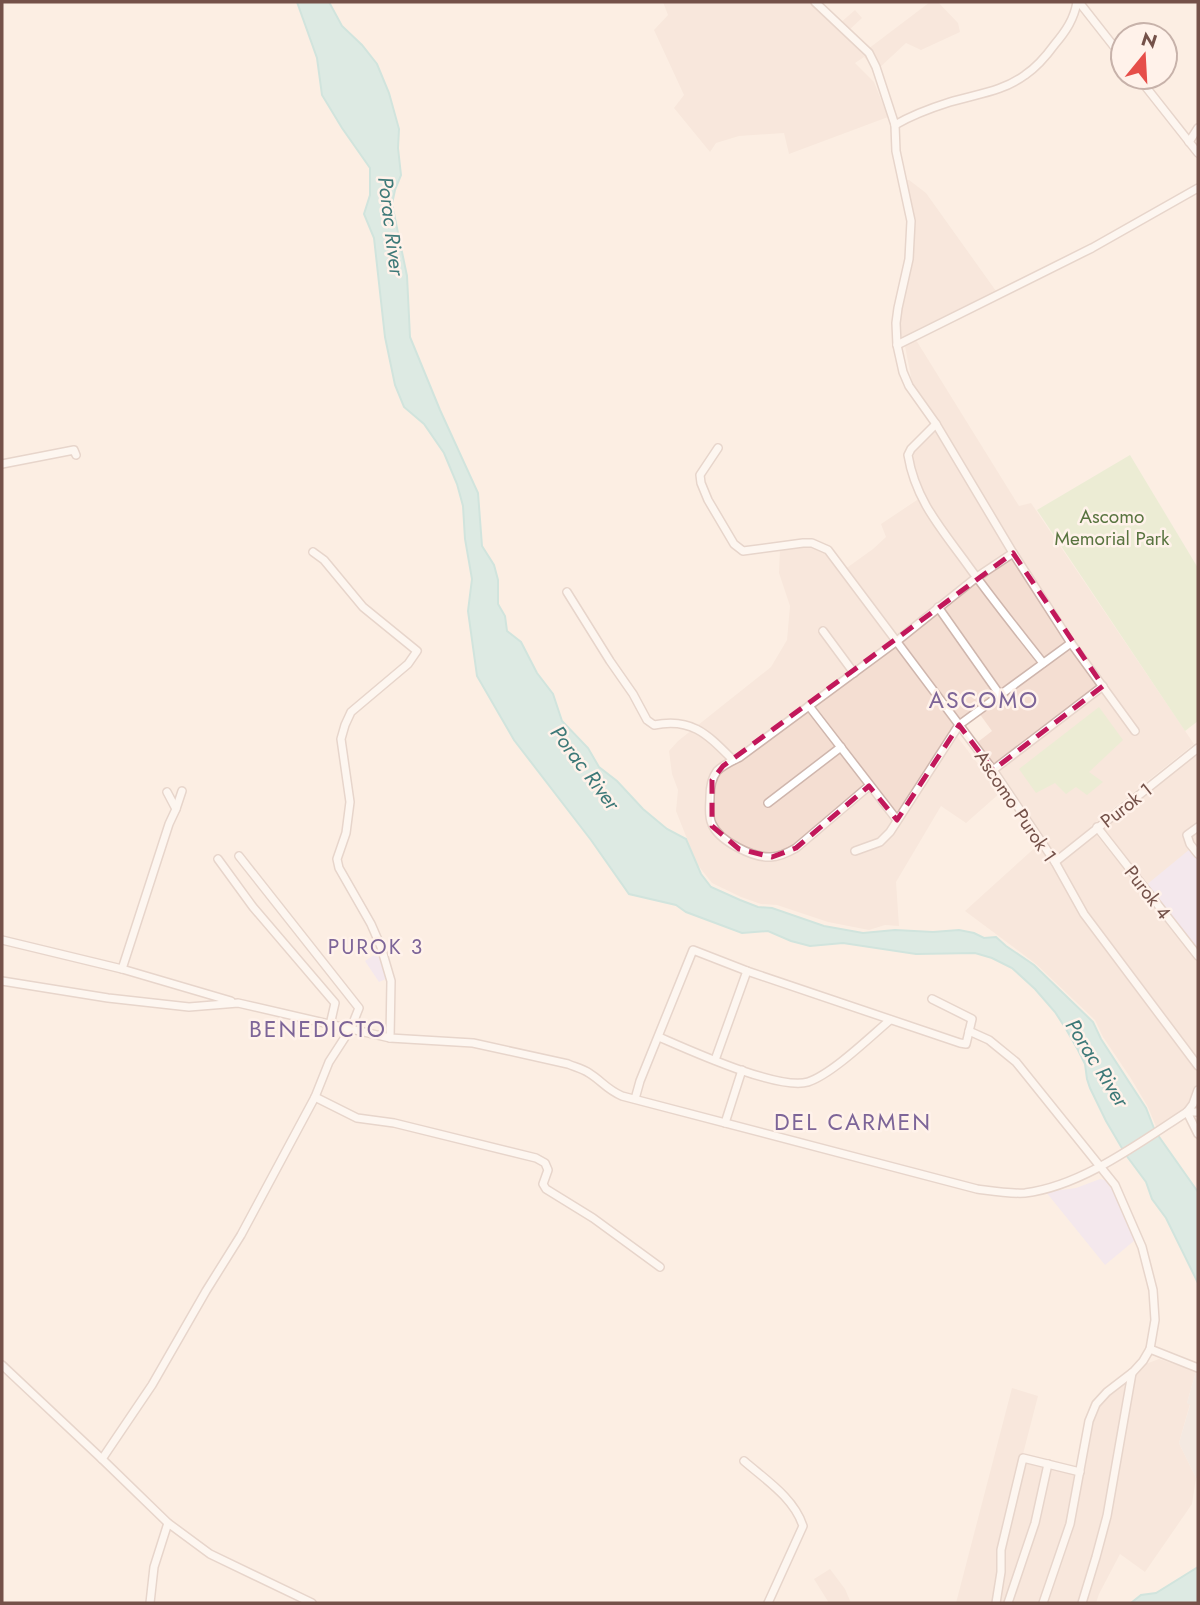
<svg xmlns="http://www.w3.org/2000/svg" width="1200" height="1605" font-family="Jost,sans-serif">
<style>
.residential{fill:#f4ded2}
.industrial{fill:#ebe2de}
.education{fill:#ebe0f8}
.green{fill:#d9e9c2}
.water{fill:#b8e5e3;stroke:#9ed7d5;stroke-width:2}
.lines{fill:none;stroke-linecap:round;stroke-linejoin:round}
.minor-casing{stroke:#cfb6ad;stroke-width:10}
.minor{stroke:#fff;stroke-width:7}
.marked{fill:none;stroke:#c2185b;stroke-width:5;stroke-dasharray:14 9;stroke-linejoin:round}
.labels{text-anchor:middle;stroke-width:5;stroke-linejoin:round;paint-order:stroke}
.park-label{font-size:19px;fill:#58743f;stroke:#fff2ea}
.street-label{font-size:19px;fill:#745149;stroke:#fff2ea}
.water-label{font-size:21px;font-style:italic;fill:#3d7978;stroke:#fff2ea}
.neighbourhood-label{font-size:21px;letter-spacing:2px;fill:#7d6598;stroke:#fff2ea}
.quarter-label{font-size:23px;letter-spacing:2px;fill:#7d6598;stroke:#fff2ea}
</style>
<rect width="100%" height="100%" fill="#fceee3"/>
<g class="residential">
<polygon points="663,2 813,2 839,24 855,10 862,18 847,32 868,49 930,2 938,2 958,23 960,32 921,50 906,43 877,70 864,57 855,63 874,82 888,117 789,154 784,133 739,136 716,143 710,152 674,108 684,95 654,30 668,15"/>
<polygon points="906,180 909,180 926,193 996,291 903,341 898,327 911,261 915,222"/>
<polygon points="916,340 1019,506 1031,503 1194,744 1091,826 1094,830 1058,859 995,771 1102,689 1014,550 912,382 905,346"/>
<polygon points="937,430 1069,642 962,720 956,735 1000,793 966,823 941,806 896,882 899,926 885,925 869,930 828,922 777,905 761,904 741,897 712,883 697,864 676,811 678,790 672,774 669,751 678,741 771,667 787,640 790,606 779,573 780,547 801,546 818,549 826,553 839,570 848,567 873,549 886,537 881,524 917,500 925,497 917,481 913,459 914,452"/>
<polygon points="1070,646 1101,684 990,766 974,745 992,731 979,713"/>
<polygon points="1198,748 1198,1063 1086,913 1057,862 1095,833 1154,906 1095,830"/>
<polygon points="1039,844 1083,916 1198,1070 1197,1084 1186,1111 1157,1129 1148,1107 1130,1077 1103,1037 1095,1020 1036,964 965,911"/>
<polygon points="1159,1359 1196,1371 1187,1403 1190,1404 1179,1443 1196,1478 1192,1504 1145,1572 1120,1554 1099,1594 1096,1603 956,1603 1012,1388 1038,1396 1023,1454 1027,1457 1081,1471 1096,1408 1109,1393 1143,1365"/>
<polygon points="830,1569 845,1589 851,1603 829,1603 814,1579"/>
</g>
<polygon class="industrial" points="1196,1371 1198,1372 1198,1478 1196,1478 1179,1443 1190,1405 1187,1403"/>
<g class="education">
<polygon points="1190,849 1198,859 1197,949 1145,886"/>
<polygon points="377,953 388,978 379,982 365,961"/>
<polygon points="1100,1179 1109,1181 1115,1190 1135,1240 1105,1265 1046,1192 1076,1188"/>
</g>
<g class="green">
<polygon points="1130,455 1198,568 1198,721 1185,731 1037,510"/>
<polygon points="1099,707 1123,740 1089,772 1103,782 1087,795 1076,787 1066,794 1055,783 1036,793 1019,769"/>
</g>
<g class="water">
<polygon points="297,2 329,2 342,26 362,45 377,64 389,93 399,129 398,148 401,175 395,190 392,204 407,276 410,337 440,410 478,493 482,546 494,565 498,580 498,604 505,616 507,631 521,642 537,673 553,694 562,721 588,748 599,767 617,781 643,809 667,829 686,839 701,874 711,887 740,900 758,907 772,908 824,926 863,933 895,930 933,932 959,930 974,933 984,938 996,937 1006,946 1034,965 1093,1022 1101,1039 1146,1108 1155,1131 1198,1192 1198,1283 1166,1218 1152,1199 1146,1182 1126,1155 1106,1121 1090,1088 1087,1079 1085,1064 1078,1050 1066,1029 1055,1012 1035,989 1012,968 992,958 975,953 916,954 843,943 810,946 791,941 768,931 742,933 686,912 676,905 629,894 591,840 514,740 477,676 468,611 472,579 465,539 463,506 457,484 444,453 424,424 404,407 395,385 385,337 374,238 364,214 370,195 370,168 342,128 322,95 317,58"/>
<polygon points="1198,1567 1198,1603 1131,1603 1141,1595 1156,1593"/>
</g>
<g class="lines">
<defs>
<g id="minor">
<polyline points="815,2 869,53 876,67 895,125 896,151 911,221 909,259 898,308 896,323 897,345 903,372 909,386 936,424 1013,553 1071,643 1135,731"/>
<polyline points="1079,2 1123,58"/>
<polyline points="1138,77 1198,153"/>
<path d="M895 125C912 115 931 108 950 102 976 94 1002 92 1025 75 1037 67 1047 55 1055 44 1066 31 1074 19 1077 2"/>
<polyline points="1189,142 1198,128"/>
<polyline points="897,345 1092,248 1198,188"/>
<path d="M936 424 911 449 908 455C915 498 939 526 964 560 989 595 1016 629 1043 663"/>
<polyline points="718,448 700,475 701,483 708,500 734,544 743,551 803,543 812,543 828,550 993,770 1055,862 1084,914 1198,1066"/>
<polyline points="2,464 74,450 76,455"/>
<polyline points="313,552 324,560 363,607 417,651 408,664 351,712 345,725 341,739 350,802 346,833 337,859 339,868 371,924 381,947 391,981 390,1038"/>
<path d="M567 592 610 661 633 694 647 720 654 725C692 717 708 735 733 760"/>
<polyline points="938,607 1000,695"/>
<polyline points="823,631 854,673"/>
<polyline points="809,706 897,820"/>
<polyline points="993,770 1103,686"/>
<path d="M869 786 796 848C789 852 780 857 771 857 753 858 719 841 712 824 708 816 710 806 710 797 710 788 711 779 717 771 723 765 732 761 740 757L897 641 977 577 1013 553"/>
<polyline points="768,803 841,747"/>
<polyline points="176,809 182,791"/>
<polyline points="1097,827 1198,956"/>
<polyline points="1198,827 1187,835 1190,844 1198,854"/>
<polyline points="855,851 880,842 890,832 959,725 1071,643"/>
<polyline points="218,859 253,907 335,1003 330,1025"/>
<polyline points="1055,862 1198,748"/>
<polyline points="2,940 122,969 231,1001"/>
<polyline points="122,969 169,824 176,809 167,792"/>
<path d="M2 981 108 998 189 1007 238 1003 390 1038 473 1043 568 1064C575 1067 583 1069 589 1073 602 1081 606 1089 622 1096L977 1189C992 1191 1009 1194 1025 1193 1082 1186 1139 1143 1187 1112L1193 1104 1198 1090"/>
<polyline points="969,1031 989,1040 1016,1062 1115,1185 1142,1247 1153,1290 1155,1320 1150,1349 1143,1361 1133,1372 1107,1392 1096,1404 1089,1421 1070,1524 1043,1603"/>
<path d="M659 1037C689 1050 779 1091 808 1082 832 1074 870 1037 890 1020"/>
<polyline points="715,1060 747,971"/>
<polyline points="315,1097 357,1118 394,1123 536,1158 545,1163 548,1170 543,1184 546,1189 593,1218 660,1267"/>
<polyline points="635,1099 640,1081 693,950 747,971 960,1043 966,1044 972,1019 932,999"/>
<polyline points="1187,1112 1198,1134"/>
<polyline points="1187,1112 1198,1112"/>
<polyline points="725,1123 742,1070"/>
<polyline points="1150,1349 1198,1368"/>
<polyline points="2,1365 102,1459 168,1523 210,1554 312,1603"/>
<polyline points="102,1459 152,1385 206,1291 241,1235 315,1097 329,1062 351,1028 359,1008 239,856"/>
<path d="M744 1461C766 1480 794 1498 803 1526L768 1603"/>
<polyline points="150,1603 154,1567 168,1523"/>
<polyline points="996,1603 1001,1572 1001,1550 1023,1458 1080,1472"/>
<polyline points="1008,1603 1035,1523 1048,1464"/>
<polyline points="1082,1603 1096,1557 1107,1516 1132,1373"/>
</g>
</defs>
<use href="#minor" class="minor-casing"/>
<use href="#minor" class="minor"/>
</g>
<path d="M0 0H1200V1605H0ZM1013 553 1103 686 993 770 959 725 897 820 869 786 796 848 772 857 739 849 712 826V780L723 766Z" fill="#fceee3" fill-opacity=".55" fill-rule="evenodd"/>
<path class="marked" d="M1013 553 1103 686 993 770 959 725 897 820 869 786 796 848 772 857 739 849 712 826V780L723 766Z"/>
<g class="labels">
<g class="park-label">
<text x="1112" y="523">Ascomo<tspan x="1112" dy="22">Memorial Park</tspan></text>
</g>
<g class="street-label">
<text transform="translate(1126 805) rotate(-38)" y="7">Purok 1</text>
<text transform="translate(1016 806) rotate(56)" y="7">Ascomo Purok 1</text>
<text transform="translate(1148 892) rotate(52)" y="7">Purok 4</text>
</g>
<g class="water-label">
<text transform="translate(391 226) rotate(83)" y="7">Porac River</text>
<text transform="translate(585 768) rotate(53)" y="7">Porac River</text>
<text transform="translate(1097 1063) rotate(58)" y="7">Porac River</text>
</g>
<g class="neighbourhood-label">
<text x="376" y="954">PUROK 3</text>
</g>
<g class="quarter-label">
<text x="984" y="708">ASCOMO</text>
<text x="318" y="1037">BENEDICTO</text>
<text x="853" y="1130">DEL CARMEN</text>
</g>
</g>
<rect width="1200" height="1605" fill="none" stroke="#745149" stroke-width="7"/>
<g transform="translate(1144 56) rotate(18)"><circle r="33" fill="#fff2ea" stroke="#c7b2aa" stroke-width="2"/>
<path d="M0-5L12 26L0 18L-12 26Z" fill="#e64e49"/>
<text y="-10" font-size="19" font-weight="bold" text-anchor="middle" fill="#745149">N</text>
</g>
</svg>
